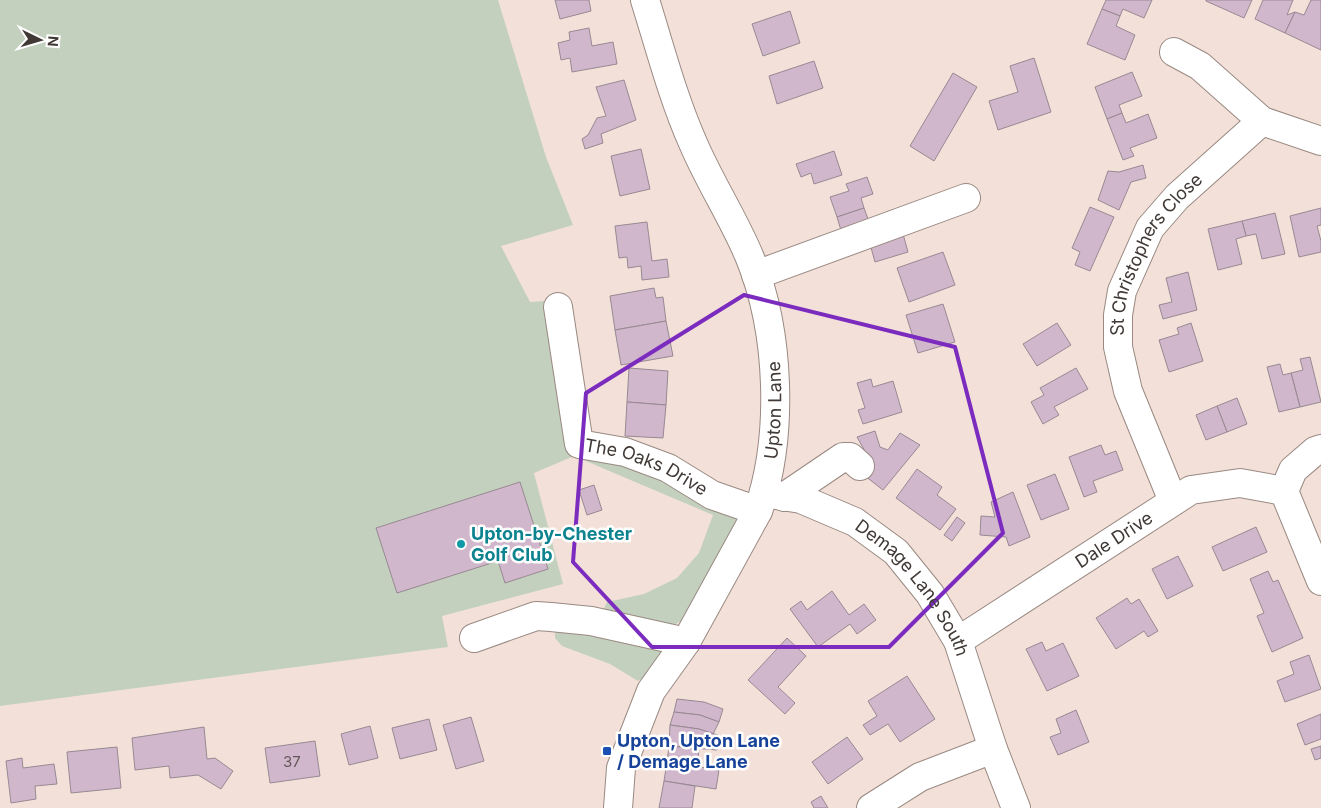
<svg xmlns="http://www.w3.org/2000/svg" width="1321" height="808" font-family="Inter,sans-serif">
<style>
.green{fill:#c3d0bd}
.building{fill:#d1b7cb;stroke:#978993}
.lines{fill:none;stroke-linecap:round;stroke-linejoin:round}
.minor-casing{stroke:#998982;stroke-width:30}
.minor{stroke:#fff;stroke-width:28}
.marked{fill:none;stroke:#7b2cbf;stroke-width:4;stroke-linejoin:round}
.culture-dot{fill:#0f9aa8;stroke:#fff;stroke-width:2}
.transit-dot{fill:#1a4fb4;stroke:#fff;stroke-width:2}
.labels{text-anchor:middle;stroke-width:5;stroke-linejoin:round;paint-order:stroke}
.number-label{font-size:15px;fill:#64585b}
.street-label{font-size:18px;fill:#403936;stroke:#fff}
.culture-label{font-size:18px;font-weight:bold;fill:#0d838f;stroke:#fff;text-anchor:start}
.transit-label{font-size:18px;font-weight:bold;fill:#164399;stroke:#fff;text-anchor:start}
</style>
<rect width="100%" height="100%" fill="#f3e1d9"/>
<g class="green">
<polygon points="0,0 498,0 546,157 573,225 501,246 530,302 544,301 551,325 569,439 736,509 739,521 683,620 668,628 603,611 607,602 644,594 677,578 699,553 713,515 574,456 534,473 563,584 442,616 448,647 0,706"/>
<polygon points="555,630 659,644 662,655 651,673 638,681 610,664 562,646 555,638"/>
</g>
<g class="building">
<polygon points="555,0 589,0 591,11 560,19"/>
<polygon points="1106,0 1152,0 1144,18 1123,9 1120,16 1102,9"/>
<polygon points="1206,0 1252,0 1244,18 1206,1"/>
<polygon points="1263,0 1293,0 1287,15 1295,12 1285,33 1255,19"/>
<polygon points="1311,0 1321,0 1321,50 1285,33 1295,12 1304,15"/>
<polygon points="1102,9 1120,16 1116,26 1135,35 1125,60 1087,44"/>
<polygon points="790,11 800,43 763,56 752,24"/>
<polygon points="589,28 592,46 613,42 617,64 572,72 570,58 561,60 558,43 570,40 569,32"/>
<polygon points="1034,58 1051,112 998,130 989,101 1018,92 1010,66"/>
<polygon points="814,61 823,88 777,104 769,76"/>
<polygon points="1132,72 1142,96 1119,105 1122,113 1107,119 1095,87"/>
<polygon points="953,73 977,87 934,161 910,146"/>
<polygon points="624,80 636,120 601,134 603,143 585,149 582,139 588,135 597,118 606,116 596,87"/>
<polygon points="1122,113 1126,123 1148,114 1157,138 1130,148 1134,156 1123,160 1107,119"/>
<polygon points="641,149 650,189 620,196 611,156"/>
<polygon points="834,151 842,175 814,184 811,173 801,177 796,164"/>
<polygon points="1143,165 1146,178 1131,182 1119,210 1098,200 1108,171 1119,172"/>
<polygon points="867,177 873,194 861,198 864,208 837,217 830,197 849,191 846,184"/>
<polygon points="1090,207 1114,217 1090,271 1075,265 1080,252 1072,248"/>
<polygon points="864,208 868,219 875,217 843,237 837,217"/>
<polygon points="1321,208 1321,225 1317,226 1321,241 1321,252 1299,257 1290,216"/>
<polygon points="1275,213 1285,254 1262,259 1256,234 1246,236 1242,221"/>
<polygon points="1242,221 1246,236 1236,239 1242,264 1218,270 1208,229"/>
<polygon points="647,222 652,261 667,259 669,277 642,280 641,266 628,268 627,257 619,258 615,226"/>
<polygon points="903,234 908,252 875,262 870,244"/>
<polygon points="943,252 955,285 909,302 897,268"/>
<polygon points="1188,272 1197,310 1163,319 1159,305 1172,302 1166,278"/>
<polygon points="654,288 656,298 663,297 666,321 615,330 610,296"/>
<polygon points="943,304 955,342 918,353 906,315"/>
<polygon points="666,321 673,356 621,365 615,330"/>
<polygon points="1057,323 1071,345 1037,366 1023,344"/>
<polygon points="1191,323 1203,361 1169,372 1159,340 1179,334 1177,328"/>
<polygon points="1310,357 1321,402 1300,407 1291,373 1303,370 1300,359"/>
<polygon points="1280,364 1283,375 1291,373 1300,407 1279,412 1267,367"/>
<polygon points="629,368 668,371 666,405 627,402"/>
<polygon points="1076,368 1088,389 1054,407 1059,415 1043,424 1031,402 1044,395 1040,388"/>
<polygon points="871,379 873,387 893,381 902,412 863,424 858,410 865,408 857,383"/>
<polygon points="1237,398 1247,424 1227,432 1217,406"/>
<polygon points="627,402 666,405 663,438 625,436"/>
<polygon points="1217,406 1227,432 1206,440 1196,415"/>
<polygon points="875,431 880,447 888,450 900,433 920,445 883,490 865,476 872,464 857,437"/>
<polygon points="1101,445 1105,455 1116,451 1123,470 1093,481 1097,492 1084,497 1069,457"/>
<polygon points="917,469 942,487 937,495 956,509 940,530 896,498"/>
<polygon points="1055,474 1069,509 1041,520 1027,485"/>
<polygon points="520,482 548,569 505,583 498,561 397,593 376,528"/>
<polygon points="594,485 602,510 587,515 579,490"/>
<polygon points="1013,492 1030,537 1009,546 1006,537 980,535 981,516 995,517 991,502"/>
<polygon points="957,517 965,523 952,541 944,535"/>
<polygon points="1256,527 1267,552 1223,571 1212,547"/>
<polygon points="1178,556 1193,586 1167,599 1152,569"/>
<polygon points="1268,571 1273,582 1278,580 1303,638 1272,652 1257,616 1264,613 1250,579"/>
<polygon points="832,591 849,615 864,604 876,620 857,634 850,624 818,647 790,609 801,601 807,610"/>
<polygon points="1127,598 1131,604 1139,599 1158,631 1148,637 1144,631 1116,649 1096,618"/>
<polygon points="787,638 806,656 778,687 795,703 785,714 748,680"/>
<polygon points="1042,642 1046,651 1063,643 1079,676 1047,691 1026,649"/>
<polygon points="1309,655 1321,689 1285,702 1277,681 1294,674 1290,662"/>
<polygon points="907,676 935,719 900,742 888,724 870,735 863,725 877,716 868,701"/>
<polygon points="677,699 704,702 723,709 719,722 700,715 674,712"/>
<polygon points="1076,710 1089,742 1058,755 1050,737 1061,733 1056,719"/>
<polygon points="674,712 700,715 719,722 713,734 699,729 670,725"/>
<polygon points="1321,714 1321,739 1305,745 1297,724"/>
<polygon points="471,717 484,761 456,769 443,725"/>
<polygon points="429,719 437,750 400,759 392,728"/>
<polygon points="670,725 699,729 718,735 717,750 669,746"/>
<polygon points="370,726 378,758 349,765 341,734"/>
<polygon points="204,727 207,759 215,758 233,771 221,789 198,775 170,778 169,766 135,770 132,738"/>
<polygon points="847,737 863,759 828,784 812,762"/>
<polygon points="315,741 320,776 270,783 265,748"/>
<polygon points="669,746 699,749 697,766 667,762"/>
<polygon points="1321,746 1321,758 1315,760 1311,749"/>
<polygon points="117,747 121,788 71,793 67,752"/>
<polygon points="22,758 23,768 54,764 57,784 35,786 36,799 11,803 6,761"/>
<polygon points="667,762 719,770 716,789 664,781"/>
<polygon points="664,781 695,786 692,808 659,808"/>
<polygon points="821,796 828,808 814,808 811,802"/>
</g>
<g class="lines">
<defs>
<g id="minor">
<polyline points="1174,52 1200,66 1262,121 1321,141"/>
<polyline points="756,275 966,198"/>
<path id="s1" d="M558 307 579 444 625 452 668 468 712 495 758 511"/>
<polyline points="1321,449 1315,451 1293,470 1284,491 1321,581"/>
<path id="s2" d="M764 493 801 499 855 522 896 552 930 594 958 641 993 749"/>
<polyline points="784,497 843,457 850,457 860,466"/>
<path id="s3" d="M1173 501 1128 391 1118 347V315L1122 291 1150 228 1177 197 1262 121"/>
<polyline points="474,638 536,616 551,617 591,621 686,642"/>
<path id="s4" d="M958 641 1191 490 1240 483 1284 491"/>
<path id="s5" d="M618 808 621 768 651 691 686 642 758 511C784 436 780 332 750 258 734 219 710 183 693 143 673 98 660 48 645 0"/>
<polyline points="871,808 920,777 993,749 1016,808"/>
</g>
</defs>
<use href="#minor" class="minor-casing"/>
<use href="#minor" class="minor"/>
</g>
<path class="marked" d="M744 295 955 347 1003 533 889 647H652L573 562 586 393Z"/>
<circle class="culture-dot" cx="461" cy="544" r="5"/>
<rect class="transit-dot" x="602" y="746" width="10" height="10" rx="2.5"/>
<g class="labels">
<g class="number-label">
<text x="292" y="767">37</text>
</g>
<g class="street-label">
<text dy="6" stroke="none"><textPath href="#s3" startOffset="268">St Christophers Close</textPath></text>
<text dy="6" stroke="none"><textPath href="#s5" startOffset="435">Upton Lane</textPath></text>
<text dy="6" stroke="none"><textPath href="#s1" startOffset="210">The Oaks Drive</textPath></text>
<text dy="6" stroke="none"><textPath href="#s4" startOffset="186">Dale Drive</textPath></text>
<text dy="6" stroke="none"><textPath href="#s2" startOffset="185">Demage Lane South</textPath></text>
</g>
<g class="culture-label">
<text x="471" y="540">Upton-by-Chester<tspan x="471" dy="21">Golf Club</tspan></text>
</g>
<g class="transit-label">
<text x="617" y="747">Upton, Upton Lane<tspan x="617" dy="21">/ Demage Lane</tspan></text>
</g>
</g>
<g transform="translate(40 40) rotate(95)" stroke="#ffffff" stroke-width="4" paint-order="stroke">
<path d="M0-4L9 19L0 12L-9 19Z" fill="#403936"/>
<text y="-8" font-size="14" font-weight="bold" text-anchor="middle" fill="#403936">N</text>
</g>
</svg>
